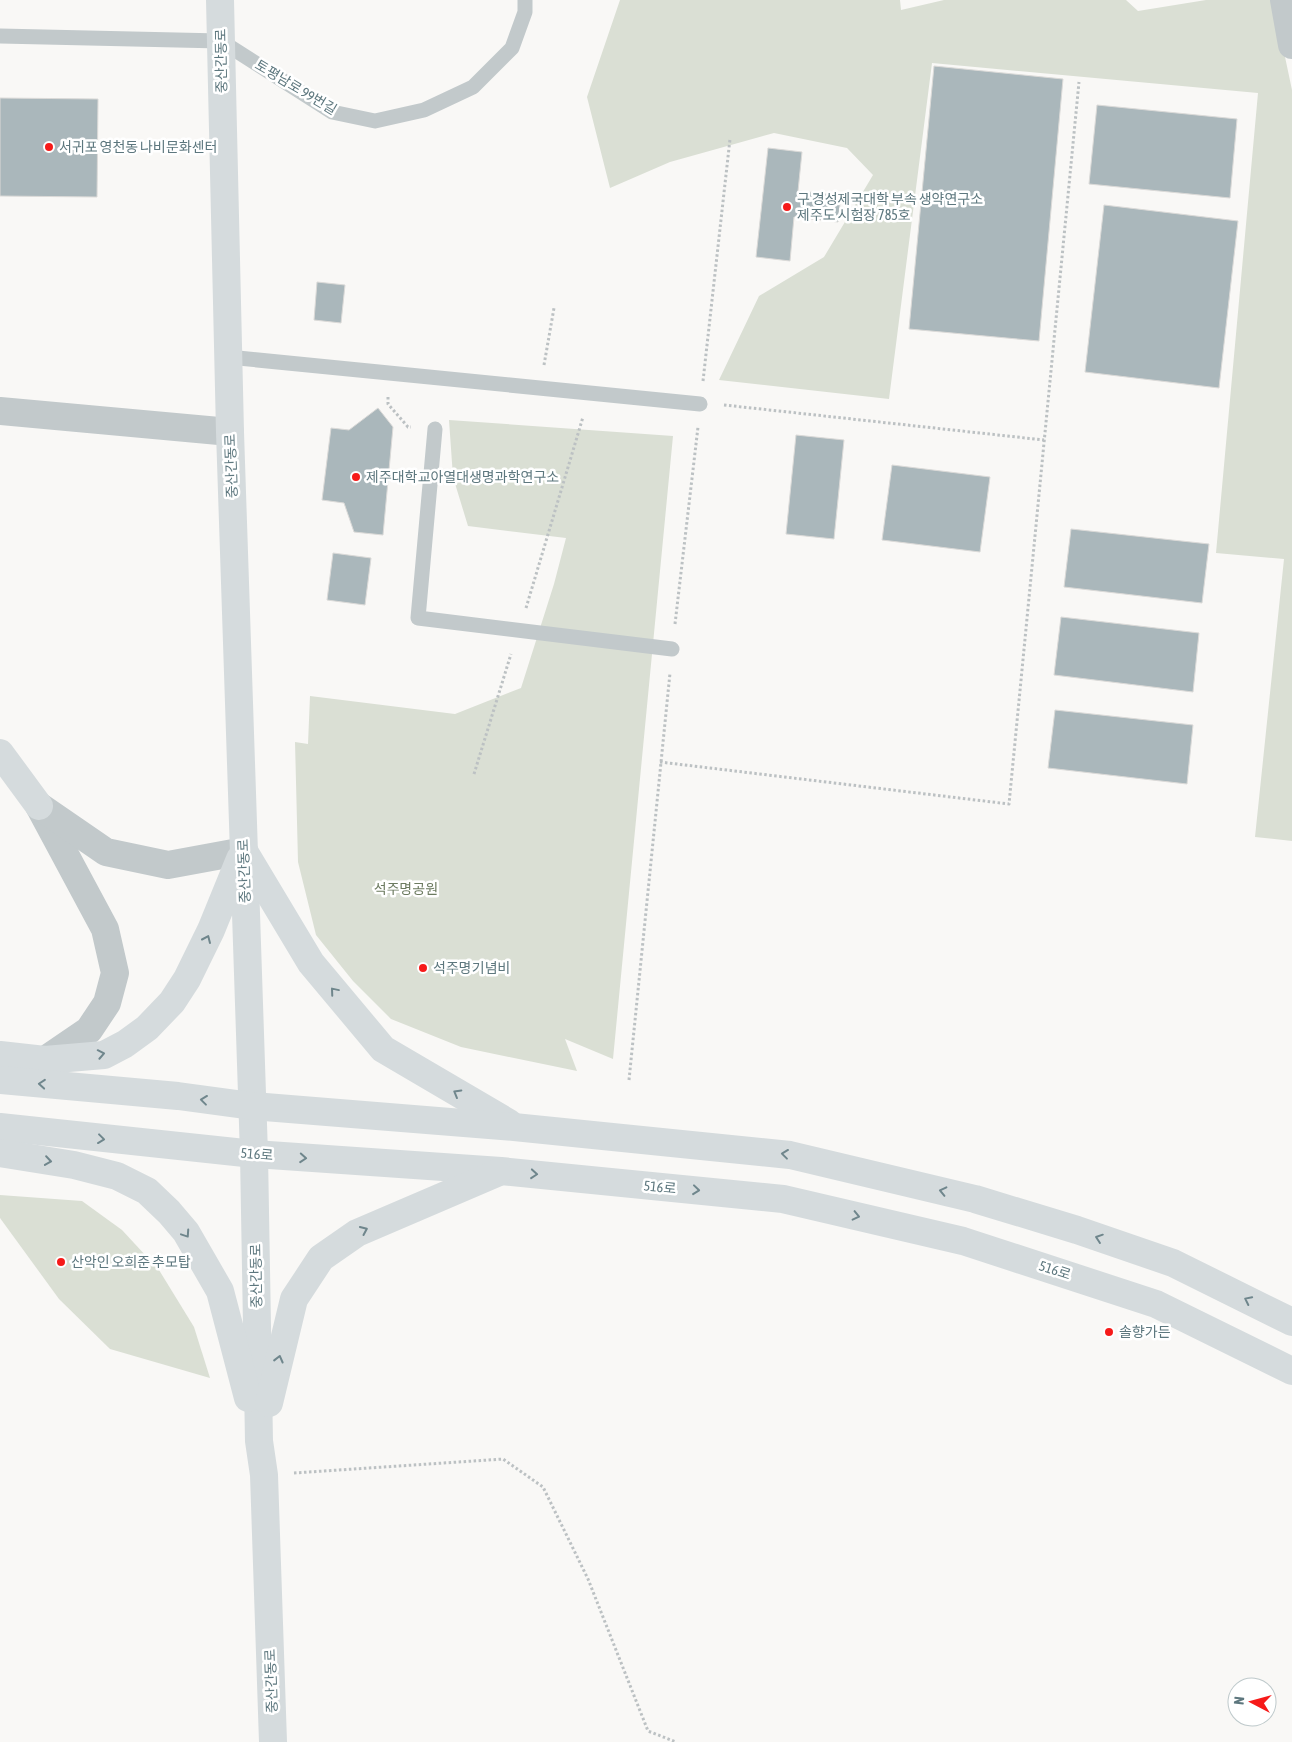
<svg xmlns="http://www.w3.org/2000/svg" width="1292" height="1742" font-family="'Asap Condensed','Noto Sans KR',sans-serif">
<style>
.green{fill:#dadfd4}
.building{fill:#aab7bb;stroke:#dbdad8}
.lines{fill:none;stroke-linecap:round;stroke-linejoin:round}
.path{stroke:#bcc1c3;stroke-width:3;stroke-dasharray:2.5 2.5;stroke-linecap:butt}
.lane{stroke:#c2c9cb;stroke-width:15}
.street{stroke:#c2c9cb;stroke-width:28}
.secondary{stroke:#d5dbdd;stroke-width:28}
.oneway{stroke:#6f868c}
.poi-dot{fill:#f61a19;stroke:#fff;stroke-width:2}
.labels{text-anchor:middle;stroke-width:5;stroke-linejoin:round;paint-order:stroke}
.street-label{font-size:14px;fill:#5d777e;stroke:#fff}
.poi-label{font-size:14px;fill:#5d777e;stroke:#fff;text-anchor:start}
.park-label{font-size:14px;fill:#6c7b60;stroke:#fff}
</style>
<rect width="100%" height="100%" fill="#f9f8f6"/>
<g class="green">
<polygon points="620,0 900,0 901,10 944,0 1126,0 1138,11 1206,0 1273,0 1292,90 1292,841 1255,837 1284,559 1216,553 1258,93 932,63 889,399 719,380 759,296 824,257 873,175 847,148 774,133 670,162 610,188 587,97"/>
<polygon points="449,420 673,436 613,1059 565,1039 577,1071 461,1047 391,1019 353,981 316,935 298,862 295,742 308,744 310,696 455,714 521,688 554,584 566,538 468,526 453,477"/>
<polygon points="0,1195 82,1201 122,1230 159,1270 194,1327 210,1378 110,1349 59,1299 0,1218"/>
</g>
<g class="building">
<polygon points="934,66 1063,79 1039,341 909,329"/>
<polygon points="0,98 98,99 97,197 0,196"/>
<polygon points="1097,105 1237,119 1230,198 1089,184"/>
<polygon points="768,148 802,152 798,191 841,195 838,222 794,217 790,261 756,257"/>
<polygon points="1104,205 1238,221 1219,388 1085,372"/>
<polygon points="317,282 345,285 341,323 314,320"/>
<polygon points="378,408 393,427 383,535 354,532 344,503 322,500 331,428 349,430"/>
<polygon points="796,435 844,440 834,539 786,534"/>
<polygon points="892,465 990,477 980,552 882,540"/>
<polygon points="1071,529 1209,544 1202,603 1064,587"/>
<polygon points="333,553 371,558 365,605 327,600"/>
<polygon points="1061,617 1199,633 1193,692 1054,675"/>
<polygon points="1055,710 1193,725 1187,784 1048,768"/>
</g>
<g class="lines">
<g class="path">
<polyline points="544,365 554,308"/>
<polyline points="703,381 730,139"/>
<polyline points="388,397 388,404 408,427 411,427"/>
<polyline points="724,405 1044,440"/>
<polyline points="526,608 583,417"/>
<polyline points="675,624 698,427"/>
<polyline points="660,762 1009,804 1079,82"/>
<polyline points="474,774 511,654"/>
<polyline points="629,1080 670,673"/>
<polyline points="294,1473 503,1459 543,1487 588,1579 648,1731 676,1742"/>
</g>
<g class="lane">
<polyline points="0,36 221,41 332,112 375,121 424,110 473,87 512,48 525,12 525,0"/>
<polyline points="228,357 700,404"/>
<polyline points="435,429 418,618 672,649"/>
</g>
<g class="street">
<polyline points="1284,0 1292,45"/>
<polyline points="0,411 230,432"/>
<polyline points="39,806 105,929 115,973 107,1003 89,1030 45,1060"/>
<polyline points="42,808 106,852 168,865 244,851"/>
</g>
<g class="secondary">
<polyline points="220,0 230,432 254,1154 259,1441 264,1475 273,1742"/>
<polyline points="0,753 39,806"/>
<polyline points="245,853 311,963 383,1049 509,1123"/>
<polyline points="0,1055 45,1060 104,1055 125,1044 147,1028 172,1002 187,979 211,930 240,859"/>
<polyline points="0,1080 178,1096 252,1106 514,1127 790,1155 975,1199 1077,1230 1173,1263 1292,1322"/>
<polyline points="0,1127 254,1154 501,1171 783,1199 963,1241 1156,1304 1292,1371"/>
<polyline points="0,1153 74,1165 117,1176 147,1191 169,1212 186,1232 220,1291 248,1398"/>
<polyline points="269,1403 294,1299 321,1258 357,1233 497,1173"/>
</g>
</g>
<defs><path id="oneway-chevron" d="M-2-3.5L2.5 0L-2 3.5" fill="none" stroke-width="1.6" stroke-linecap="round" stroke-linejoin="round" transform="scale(1.25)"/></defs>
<g class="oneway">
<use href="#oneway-chevron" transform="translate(207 939) rotate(-66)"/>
<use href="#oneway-chevron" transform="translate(334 991) rotate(-130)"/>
<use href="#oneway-chevron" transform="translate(101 1054) rotate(-11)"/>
<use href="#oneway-chevron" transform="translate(42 1084) rotate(-175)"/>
<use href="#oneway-chevron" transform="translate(457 1093) rotate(-150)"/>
<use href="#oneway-chevron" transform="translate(204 1100) rotate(-173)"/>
<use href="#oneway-chevron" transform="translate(101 1139) rotate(7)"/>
<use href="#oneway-chevron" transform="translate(785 1154) rotate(-173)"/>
<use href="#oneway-chevron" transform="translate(303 1158) rotate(4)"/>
<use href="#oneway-chevron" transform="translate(48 1161) rotate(8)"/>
<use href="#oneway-chevron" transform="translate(534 1174) rotate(5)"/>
<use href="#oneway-chevron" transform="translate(696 1190) rotate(6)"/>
<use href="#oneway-chevron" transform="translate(943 1191) rotate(-167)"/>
<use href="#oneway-chevron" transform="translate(856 1216) rotate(13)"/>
<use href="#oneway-chevron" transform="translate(364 1230) rotate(-24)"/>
<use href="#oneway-chevron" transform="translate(186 1234) rotate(56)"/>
<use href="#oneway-chevron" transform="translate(1099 1238) rotate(-161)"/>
<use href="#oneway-chevron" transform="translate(1248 1300) rotate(-154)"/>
<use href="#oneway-chevron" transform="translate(279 1359) rotate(-76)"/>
</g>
<g class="poi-dot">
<circle cx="49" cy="147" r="5"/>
<circle cx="787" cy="207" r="5"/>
<circle cx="356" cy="477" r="5"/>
<circle cx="423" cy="968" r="5"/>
<circle cx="61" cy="1262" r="5"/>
<circle cx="1109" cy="1332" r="5"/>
</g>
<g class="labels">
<g class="street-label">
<text transform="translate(221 61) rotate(-91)" y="5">중산간동로</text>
<text transform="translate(296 87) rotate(31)" y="5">토평남로 99번길</text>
<text transform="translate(231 466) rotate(-92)" y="5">중산간동로</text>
<text transform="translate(244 871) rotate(-92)" y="5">중산간동로</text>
<text transform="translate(257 1154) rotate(5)" y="5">516로</text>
<text transform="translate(660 1187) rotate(6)" y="5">516로</text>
<text transform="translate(1055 1270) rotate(18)" y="5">516로</text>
<text transform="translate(256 1276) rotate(-91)" y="5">중산간동로</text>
<text transform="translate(271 1681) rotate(-92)" y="5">중산간동로</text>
</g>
<g class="poi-label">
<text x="59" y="152">서귀포 영천동 나비문화센터</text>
<text x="797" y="204">구 경성제국대학 부속 생약연구소<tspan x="797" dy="16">제주도 시험장 785호</tspan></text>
<text x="366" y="482">제주대학교아열대생명과학연구소</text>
<text x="433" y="973">석주명기념비</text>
<text x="71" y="1267">산악인 오희준 추모탑</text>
<text x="1119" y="1337">솔향가든</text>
</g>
<g class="park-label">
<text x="406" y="894">석주명공원</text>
</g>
</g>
<g transform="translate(1252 1702) rotate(276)"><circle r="24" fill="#ffffff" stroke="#bec9cb"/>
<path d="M0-4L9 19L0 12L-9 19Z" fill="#f61a19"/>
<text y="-8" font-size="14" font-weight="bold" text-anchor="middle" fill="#5d777e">N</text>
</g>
</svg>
